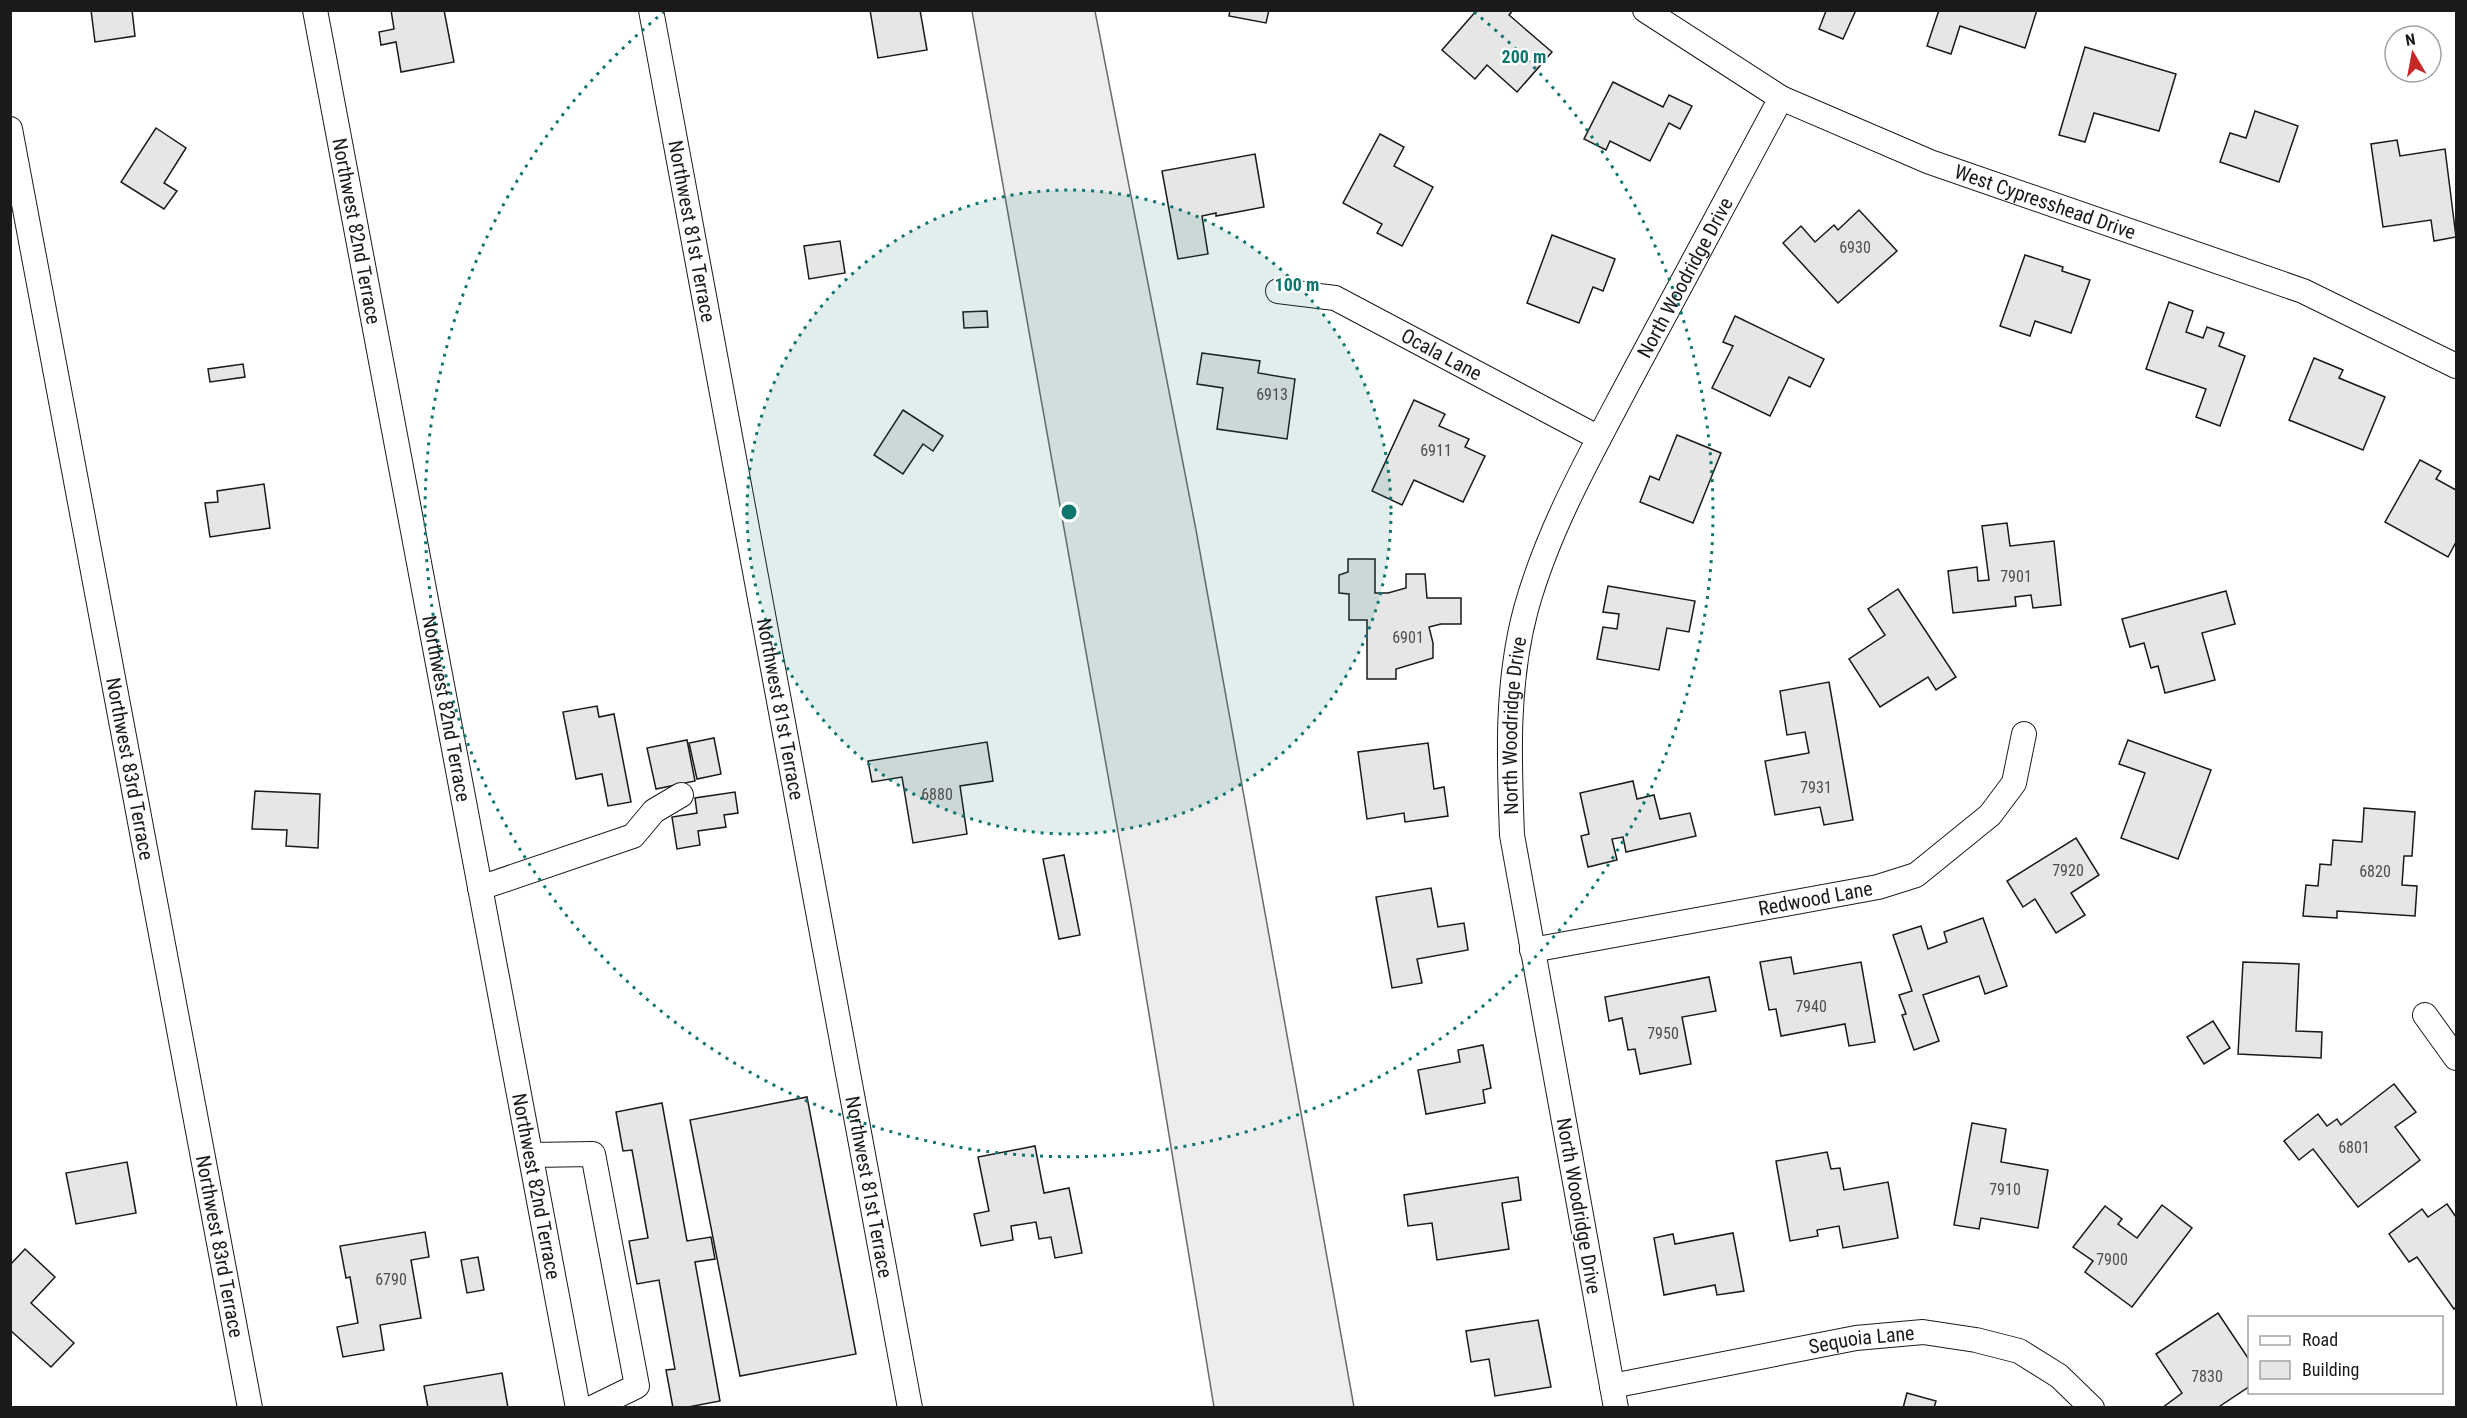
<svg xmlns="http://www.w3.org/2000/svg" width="2467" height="1418" font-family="'Roboto Condensed',sans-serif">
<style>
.built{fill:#ededed;stroke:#6a6a6a;stroke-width:1.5}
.building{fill:#e6e6e6;stroke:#1a1a1a;stroke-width:1.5}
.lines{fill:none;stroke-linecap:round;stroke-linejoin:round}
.minor-casing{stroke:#1a1a1a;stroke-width:26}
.minor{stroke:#fff;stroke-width:24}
.ring{fill:none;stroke:#0f766e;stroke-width:3;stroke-dasharray:3 6}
.labels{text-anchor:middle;stroke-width:4.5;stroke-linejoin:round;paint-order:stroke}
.number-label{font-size:16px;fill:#4d4d4d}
.street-label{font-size:20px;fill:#1a1a1a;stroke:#fff}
.centre{fill:#0f766e;stroke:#fff;stroke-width:3}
.ring-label{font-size:18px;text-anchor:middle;font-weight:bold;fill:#0f766e;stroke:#fff;stroke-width:4.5;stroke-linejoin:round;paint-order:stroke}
</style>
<rect width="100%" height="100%" fill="#fff"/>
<polygon class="built" points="972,11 1095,11 1196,530 1354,1407 1214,1407 1131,905"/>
<g class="building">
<polygon points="91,10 132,10 135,36 95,42"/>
<polygon points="391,10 444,10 454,62 401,72 396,42 381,45 379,32 394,29"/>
<polygon points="870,10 920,10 927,50 878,58"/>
<polygon points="1230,10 1269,10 1266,23 1229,16"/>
<polygon points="1477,10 1513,10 1509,15 1552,52 1517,92 1487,65 1475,79 1442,50"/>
<polygon points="1825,10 1856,10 1843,39 1819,29 1826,11"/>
<polygon points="1939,10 2037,10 2025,48 1960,26 1951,54 1927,46"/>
<polygon points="2085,47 2176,74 2159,131 2094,113 2085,142 2059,135"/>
<polygon points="1613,82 1663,107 1669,95 1692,106 1680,129 1669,123 1650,161 1610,141 1606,150 1584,139"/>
<polygon points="2255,111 2298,126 2279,182 2220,162 2230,133 2246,138"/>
<polygon points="156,128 186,148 164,183 177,191 164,209 121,182"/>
<polygon points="1380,134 1404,147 1394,166 1433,187 1402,246 1377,233 1382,224 1343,203"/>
<polygon points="2397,140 2400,156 2445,149 2456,237 2434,241 2431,220 2383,227 2371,144"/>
<polygon points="1255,154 1264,207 1216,216 1216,213 1202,216 1208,254 1178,259 1162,171"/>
<polygon points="1859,210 1897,251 1838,303 1783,243 1801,226 1815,242 1834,225 1838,230"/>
<polygon points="1552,235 1615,259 1603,291 1593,287 1579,323 1527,303"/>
<polygon points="840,241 845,273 809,279 804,246"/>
<polygon points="2025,255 2063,267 2062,271 2090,280 2071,333 2035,321 2030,336 2000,326"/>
<polygon points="2169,302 2193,311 2186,332 2203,338 2207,327 2224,333 2219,346 2245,356 2220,426 2196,417 2206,389 2146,369"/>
<polygon points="987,311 988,327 964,328 963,312"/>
<polygon points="1735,316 1824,359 1810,387 1789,377 1770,416 1712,388 1733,346 1723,342"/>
<polygon points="1202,353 1260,361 1258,373 1295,379 1287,439 1217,429 1223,388 1197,384"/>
<polygon points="2314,358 2343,370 2339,378 2385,397 2363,450 2289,420"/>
<polygon points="243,364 245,377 210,382 208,369"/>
<polygon points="1414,400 1445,414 1439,426 1469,439 1465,447 1485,456 1463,502 1414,480 1402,505 1372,491"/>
<polygon points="903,410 943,436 933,451 923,444 903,474 874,455"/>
<polygon points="1677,435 1721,453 1693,523 1640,502 1650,476 1659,480"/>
<polygon points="2420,460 2441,471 2436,479 2456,490 2456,542 2448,557 2385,522"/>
<polygon points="264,484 270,528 210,537 205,503 218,502 217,491"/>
<polygon points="2007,523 2010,546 2054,541 2061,605 2033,608 2031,595 2015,597 2016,606 1953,613 1948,571 1977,567 1978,581 1989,580 1982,526"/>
<polygon points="1348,559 1375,559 1375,593 1388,593 1406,588 1406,574 1425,574 1427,598 1461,598 1461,624 1441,624 1429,627 1433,643 1433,658 1396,669 1396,679 1367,679 1367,620 1349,620 1349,594 1339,593 1339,575 1348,572"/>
<polygon points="1608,586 1695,601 1689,632 1667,628 1659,670 1597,659 1603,627 1617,629 1619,614 1603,612"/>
<polygon points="1898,589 1956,677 1936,690 1928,677 1880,707 1849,659 1885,635 1868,609"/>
<polygon points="2226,591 2235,624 2202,633 2215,680 2165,693 2158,666 2151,668 2144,643 2130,647 2122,619"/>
<polygon points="1829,682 1853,820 1824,825 1820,807 1775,815 1765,761 1809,753 1805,732 1787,735 1780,691"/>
<polygon points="597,706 599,717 614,714 631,802 608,806 602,774 576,779 563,712"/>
<polygon points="714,738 721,774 697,779 689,743"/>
<polygon points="687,740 695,781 656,789 647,748"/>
<polygon points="2128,740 2211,770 2178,859 2121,838 2145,773 2119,764"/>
<polygon points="987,742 993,781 960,786 967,834 913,843 902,777 872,782 868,761"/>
<polygon points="1428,743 1434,789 1444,787 1448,816 1405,822 1404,813 1367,819 1358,752"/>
<polygon points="1633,781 1637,799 1654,795 1660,819 1690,813 1696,836 1626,852 1623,837 1612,839 1617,860 1588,867 1581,836 1589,834 1580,793"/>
<polygon points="255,791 320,794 318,848 286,846 287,830 252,829"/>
<polygon points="735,792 738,813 724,815 726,827 698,831 700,845 677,849 672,817 697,813 695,798"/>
<polygon points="2364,808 2415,812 2412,856 2404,856 2402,885 2417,886 2415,916 2337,911 2337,918 2303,916 2306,885 2318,886 2320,864 2331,865 2333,840 2362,842"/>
<polygon points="2076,838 2099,875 2071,893 2085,915 2056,933 2035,899 2023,907 2007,881"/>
<polygon points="1064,855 1080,935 1059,939 1043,859"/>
<polygon points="1431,888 1438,927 1464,923 1468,950 1417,959 1422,983 1392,988 1376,897"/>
<polygon points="1983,918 2007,986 1985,994 1979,976 1923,995 1939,1041 1914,1050 1902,1015 1906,1014 1899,995 1912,991 1893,935 1921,926 1928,949 1947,942 1944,932"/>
<polygon points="1791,957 1794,974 1861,962 1875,1042 1849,1046 1845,1024 1781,1036 1776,1009 1769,1010 1760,962"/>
<polygon points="2243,962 2299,964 2296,1031 2322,1032 2321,1058 2238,1054"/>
<polygon points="1709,977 1716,1011 1682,1017 1691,1064 1640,1074 1635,1049 1628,1050 1622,1018 1609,1021 1605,997"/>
<polygon points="2213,1021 2230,1048 2204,1064 2187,1037"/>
<polygon points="1483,1045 1491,1088 1483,1090 1485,1103 1426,1114 1418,1070 1460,1062 1458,1050"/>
<polygon points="2394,1084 2416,1112 2395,1127 2420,1160 2358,1207 2313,1149 2299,1160 2284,1141 2318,1114 2327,1126 2337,1119 2341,1125"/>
<polygon points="807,1097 856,1354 740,1376 690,1120"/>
<polygon points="662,1103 687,1241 711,1237 715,1259 695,1262 720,1401 683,1408 673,1408 666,1370 675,1369 659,1280 637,1284 629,1241 648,1238 632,1150 623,1151 616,1112"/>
<polygon points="1972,1123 2006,1129 2001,1162 2048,1170 2038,1228 1981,1218 1979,1229 1954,1225"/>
<polygon points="1035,1146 1044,1193 1069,1188 1082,1253 1055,1258 1051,1237 1039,1239 1036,1222 1011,1226 1013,1240 981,1246 974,1214 989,1211 978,1157"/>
<polygon points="1827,1152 1831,1169 1840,1168 1844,1190 1888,1182 1898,1238 1843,1248 1839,1226 1817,1230 1818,1236 1790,1241 1776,1161"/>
<polygon points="127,1162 136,1213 76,1224 66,1173"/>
<polygon points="1518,1177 1521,1200 1502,1203 1509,1249 1437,1260 1432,1223 1408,1226 1404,1195"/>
<polygon points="2447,1204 2456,1217 2456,1307 2454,1309 2417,1257 2409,1262 2389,1234 2422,1209 2428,1217"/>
<polygon points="2162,1205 2192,1228 2132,1307 2085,1272 2093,1261 2073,1247 2105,1206 2122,1219 2118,1224 2137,1238"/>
<polygon points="425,1232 429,1257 411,1260 421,1318 380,1325 384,1350 343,1357 337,1327 358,1323 350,1277 346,1278 340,1246"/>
<polygon points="1733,1233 1744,1291 1717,1295 1715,1285 1664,1295 1654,1238 1673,1234 1675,1244"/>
<polygon points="25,1249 55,1277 31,1303 74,1343 51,1367 10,1330 10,1265"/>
<polygon points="478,1257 484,1290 467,1293 461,1260"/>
<polygon points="2218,1313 2250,1361 2250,1386 2217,1408 2162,1408 2182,1393 2156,1354"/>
<polygon points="1538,1320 1551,1387 1495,1396 1489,1359 1471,1362 1466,1331"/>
<polygon points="502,1373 508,1408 428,1408 424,1386"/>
<polygon points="1907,1393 1936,1401 1934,1408 1903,1408"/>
</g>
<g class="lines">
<defs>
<g id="minor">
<path id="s1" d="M315 10 578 1408"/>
<path id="s2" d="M651 10 910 1408"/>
<path id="s3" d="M1645 10 1781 98 1930 162 2303 291 2456 366"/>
<path id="s4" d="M10 129 250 1408"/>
<path id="s5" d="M1278 291 1335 298 1599 438"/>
<polyline points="480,888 633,836 654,811 681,795"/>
<path id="s6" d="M1532 950 1878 887 1916 875 1990 815 2014 783 2024 734"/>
<polyline points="2425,1015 2456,1058"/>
<polyline points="531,1155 593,1154 637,1386 592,1408"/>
<path id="s7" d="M1612 1386 1856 1338 1923 1332 1976 1340 2019 1351 2059 1376 2092 1408"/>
<path id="s8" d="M1616 1408 1512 835C1509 759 1506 683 1526 609 1549 526 1593 450 1633 374 1683 282 1732 190 1781 98"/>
</g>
</defs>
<use href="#minor" class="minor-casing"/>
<use href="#minor" class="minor"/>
</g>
<circle cx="1069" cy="512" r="322" fill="#0f766e" fill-opacity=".12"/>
<g class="ring">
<circle cx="1069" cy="512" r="322"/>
<path d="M1474 12A644 644 0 1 1 664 12"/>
</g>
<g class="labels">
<g class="number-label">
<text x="1855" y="253">6930</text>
<text x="1272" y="400">6913</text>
<text x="1436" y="456">6911</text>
<text x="2016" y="582">7901</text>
<text x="1408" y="643">6901</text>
<text x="1816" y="793">7931</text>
<text x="937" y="800">6880</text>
<text x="2068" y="876">7920</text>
<text x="2375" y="877">6820</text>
<text x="1811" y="1012">7940</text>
<text x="1663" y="1039">7950</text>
<text x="2354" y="1153">6801</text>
<text x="2005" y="1195">7910</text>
<text x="2112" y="1265">7900</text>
<text x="391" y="1285">6790</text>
<text x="2207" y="1382">7830</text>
</g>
<g class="street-label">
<text dy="7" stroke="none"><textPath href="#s3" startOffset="446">West Cypresshead Drive</textPath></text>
<text dy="7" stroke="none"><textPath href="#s1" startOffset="225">Northwest 82nd Terrace</textPath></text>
<text dy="7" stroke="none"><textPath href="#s2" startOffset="225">Northwest 81st Terrace</textPath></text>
<text dy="7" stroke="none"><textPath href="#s8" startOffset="1178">North Woodridge Drive</textPath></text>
<text dy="7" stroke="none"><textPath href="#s5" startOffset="178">Ocala Lane</textPath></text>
<text dy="7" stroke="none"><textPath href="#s1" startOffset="711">Northwest 82nd Terrace</textPath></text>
<text dy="7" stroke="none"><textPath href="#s2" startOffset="711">Northwest 81st Terrace</textPath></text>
<text dy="7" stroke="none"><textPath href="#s8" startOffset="692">North Woodridge Drive</textPath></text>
<text dy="7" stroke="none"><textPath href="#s4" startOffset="651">Northwest 83rd Terrace</textPath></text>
<text dy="7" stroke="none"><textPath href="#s6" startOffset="288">Redwood Lane</textPath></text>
<text dy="7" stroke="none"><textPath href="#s1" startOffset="1197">Northwest 82nd Terrace</textPath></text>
<text dy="7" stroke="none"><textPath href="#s2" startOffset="1197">Northwest 81st Terrace</textPath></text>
<text transform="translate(1579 1206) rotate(80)" y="7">North Woodridge Drive</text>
<text dy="7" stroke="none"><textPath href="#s4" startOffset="1137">Northwest 83rd Terrace</textPath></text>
<text dy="7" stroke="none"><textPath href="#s7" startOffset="254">Sequoia Lane</textPath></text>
</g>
</g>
<circle cx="1069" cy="512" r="9" class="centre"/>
<g class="ring-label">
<text x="1524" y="63">200 m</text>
<text x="1297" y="291">100 m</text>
</g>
<rect width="2467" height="1418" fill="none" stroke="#1a1a1a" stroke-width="24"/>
<rect x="2248" y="1316" width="195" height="78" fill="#ffffff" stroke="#a3a3a3" stroke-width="1.5"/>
<rect x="2260" y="1336" width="30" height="9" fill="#ffffff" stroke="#a3a3a3" stroke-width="1.5"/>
<text x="2302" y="1346" font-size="18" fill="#1a1a1a">Road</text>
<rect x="2260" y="1361" width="30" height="18" fill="#e6e6e6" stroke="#a3a3a3" stroke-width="1.5"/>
<text x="2302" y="1376" font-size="18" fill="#1a1a1a">Building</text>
<g transform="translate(2413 54) rotate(350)"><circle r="28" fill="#ffffff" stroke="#a3a3a3" stroke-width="1.5"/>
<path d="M0-4.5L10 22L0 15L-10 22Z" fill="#c62828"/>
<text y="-9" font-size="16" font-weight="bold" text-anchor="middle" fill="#1a1a1a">N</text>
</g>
</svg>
